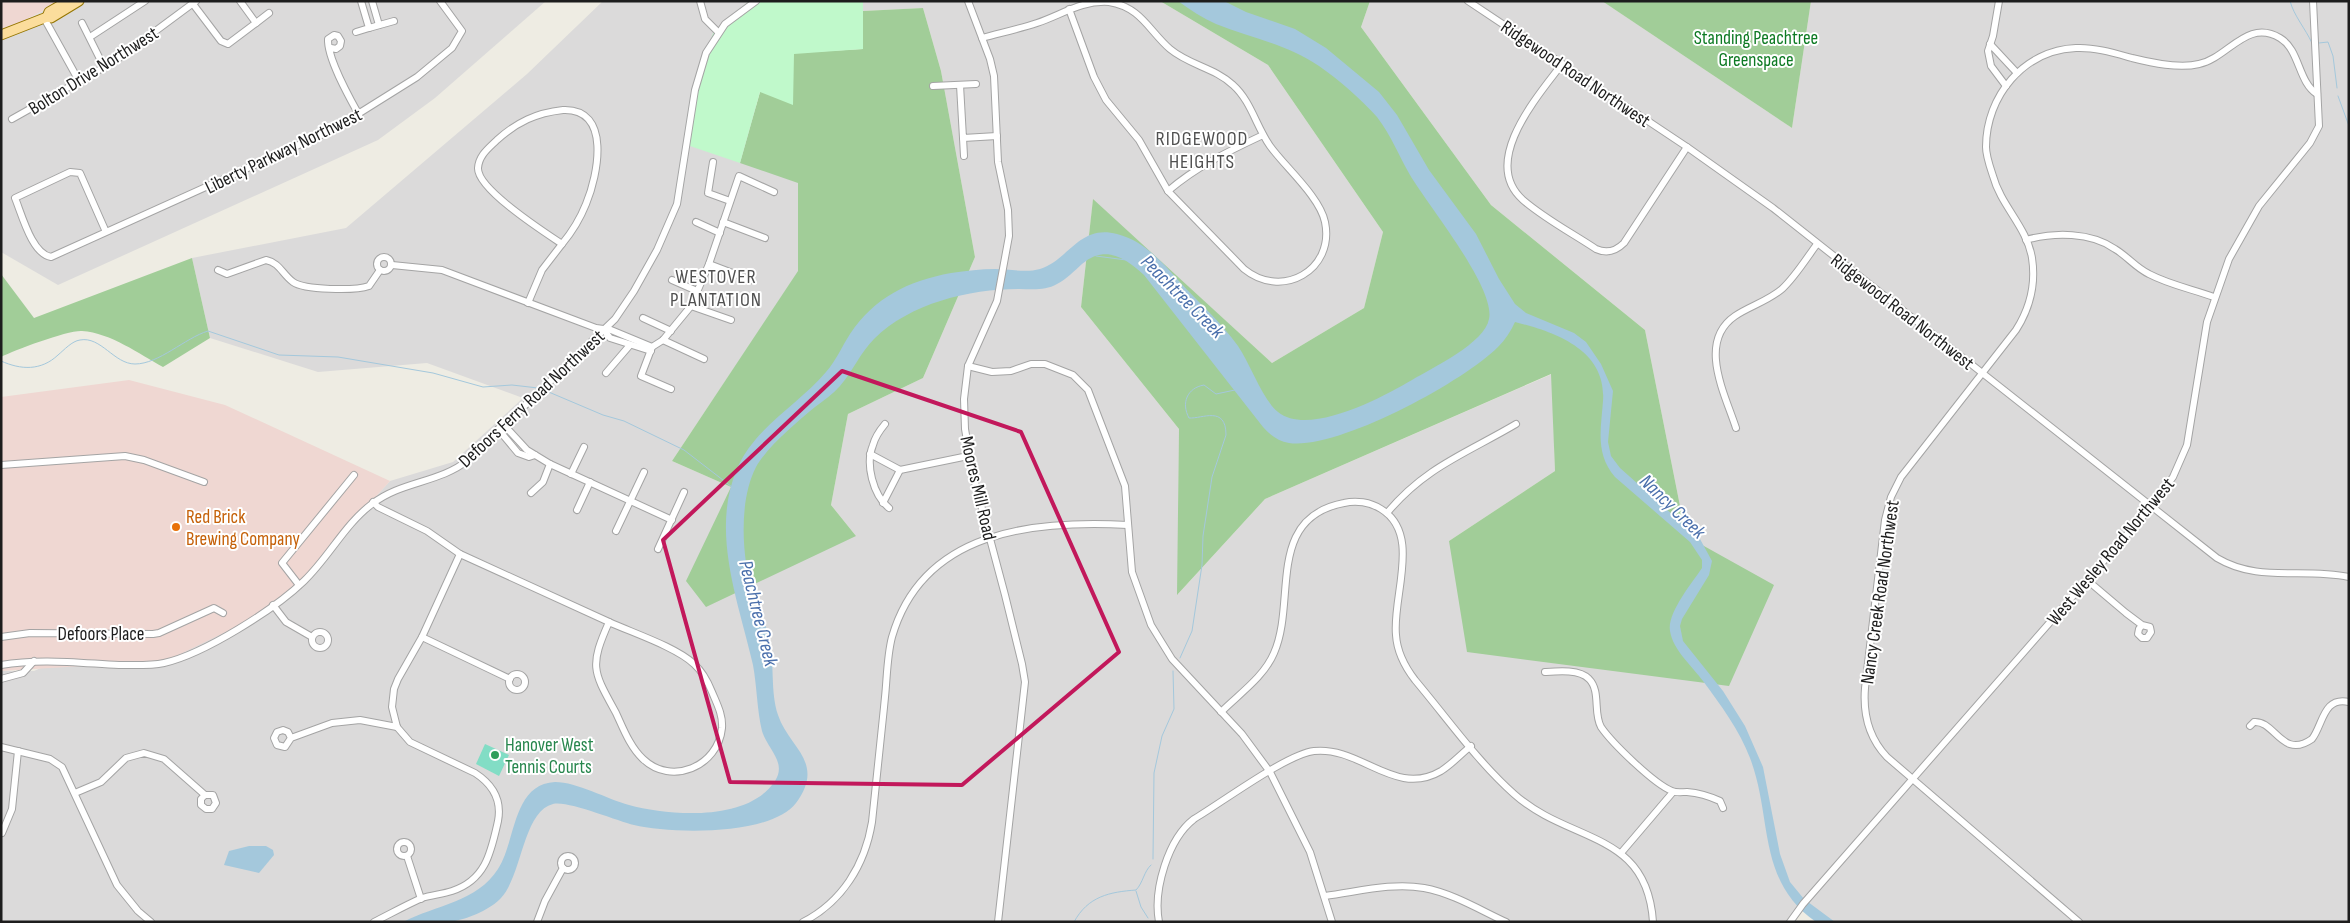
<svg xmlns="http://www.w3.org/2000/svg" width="2350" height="923" font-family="'Sofia Sans Condensed',sans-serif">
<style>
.residential{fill:#dbdada}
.commercial{fill:#efd7d2}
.forest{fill:#a1cd98}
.park{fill:#c0f9cb}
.pitch{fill:#82ddc5}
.water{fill:#a4c8dc}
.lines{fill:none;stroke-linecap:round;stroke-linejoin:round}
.stream{stroke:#a4c8dc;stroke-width:1}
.minor-casing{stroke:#a4a4a4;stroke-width:8}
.major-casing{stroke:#957602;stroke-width:11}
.minor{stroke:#fff;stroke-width:6}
.major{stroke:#fbdd9c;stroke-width:9}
.marked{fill:none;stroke:#c2185b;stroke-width:4;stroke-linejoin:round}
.food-dot{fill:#e8710a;stroke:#fff;stroke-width:2}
.leisure-dot{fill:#2e9e5b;stroke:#fff;stroke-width:2}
.labels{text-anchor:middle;stroke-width:4;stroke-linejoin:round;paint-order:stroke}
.park-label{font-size:19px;fill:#0d7a23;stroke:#fff}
.street-label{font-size:19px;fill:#1d1d1d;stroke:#fff}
.food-label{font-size:19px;fill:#c56008;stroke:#fff;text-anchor:start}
.leisure-label{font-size:19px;fill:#27864d;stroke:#fff;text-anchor:start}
.neighbourhood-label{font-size:20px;letter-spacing:1px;fill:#505050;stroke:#fff}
.water-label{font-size:20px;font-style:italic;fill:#4b70ac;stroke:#fff}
</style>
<rect width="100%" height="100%" fill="#eeece3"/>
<g class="residential">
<polygon points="61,1 546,1 435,98 378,140 58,285 1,252 1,34"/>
<polygon points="603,1 749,1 714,31 798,183 798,272 672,461 731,487 856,536 831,505 848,414 923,378 975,257 941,71 923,8 863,11 863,1 1160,1 1268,65 1383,232 1364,308 1272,363 1093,200 1081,307 1179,429 1178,594 1265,499 1552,374 1555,471 1449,541 1686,536 1645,330 1491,205 1361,27 1370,1 1602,1 1792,128 1811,1 2349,1 2349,922 1827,922 1803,911 1794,922 1,922 1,671 34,671 343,533 390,481 453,462 523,398 427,363 318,372 210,338 192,258 346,228 527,74"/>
</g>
<g class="commercial">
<polygon points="1,1 61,1 1,33"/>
<polygon points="129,380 225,405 390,481 343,533 328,555 280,599 238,626 166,661 1,671 1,397"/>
</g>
<g class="forest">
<polygon points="1160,1 1370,1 1361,27 1491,205 1645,330 1686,536 1774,585 1729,686 1467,652 1449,541 1555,471 1551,374 1265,499 1177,595 1179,429 1081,307 1093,199 1272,363 1364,308 1383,232 1268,65"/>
<polygon points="1602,1 1811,1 1792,128"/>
<polygon points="923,8 941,71 975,257 923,378 848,414 831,505 856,536 706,607 686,581 731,487 672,461 798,271 798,183 740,163 760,92 794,53 863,49 863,11"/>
<path d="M192 258 210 338 163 367C139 354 111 333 82 331 68 330 15 350 1 357V274L34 318Z"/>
</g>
<polygon class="park" points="749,1 863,1 863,49 794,54 793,105 760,92 740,163 684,144 698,71 714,31"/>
<polygon class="pitch" points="485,744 509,755 499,776 476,764"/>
<g class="water">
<path d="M1178 1H1224L1246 12 1295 29 1326 48 1379 92 1397 115 1429 170 1476 234 1499 279 1515 304 1526 313 1574 333 1586 342 1601 364 1613 391 1608 442 1611 456 1620 468 1700 539 1712 561 1709 575 1682 619 1680 626 1683 641 1723 691 1745 726 1763 767 1780 854 1790 882 1804 899 1835 922H1816C1756 880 1773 818 1750 758 1740 731 1720 704 1703 681 1692 666 1673 650 1670 631 1667 613 1692 583 1702 568V560L1690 542 1615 477C1595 454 1601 429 1603 401 1607 350 1555 332 1515 322 1511 331 1505 340 1498 347 1463 382 1338 450 1289 443 1278 441 1270 435 1263 427L1144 275C1126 258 1105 244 1082 264 1074 271 1067 279 1057 284 1045 291 1032 289 1019 289 970 289 910 303 874 339 860 353 853 371 840 386 833 394 824 400 815 407 797 422 767 447 756 467 738 502 742 559 753 595 758 610 766 623 769 638 775 663 770 691 778 715 789 748 826 762 796 803 771 836 671 834 634 825 617 821 567 800 553 804 523 811 522 876 501 898 491 909 470 918 455 921 440 923 419 922 403 922 436 905 477 902 498 869 516 842 512 784 555 782 577 782 607 799 629 805 670 816 748 822 775 781 787 762 768 750 762 731 757 710 757 687 753 665 739 603 710 532 737 469 754 428 798 405 826 372 836 361 842 346 850 334 875 297 908 281 951 273 966 271 981 269 995 269 1009 269 1026 273 1040 269 1069 260 1079 224 1117 234 1144 241 1161 261 1178 280 1198 302 1221 322 1238 346 1251 365 1262 399 1278 412 1309 437 1383 397 1412 380 1432 368 1485 343 1489 319 1496 288 1427 204 1410 175 1399 156 1391 135 1377 117 1361 99 1339 80 1319 66 1287 44 1251 38 1216 24 1203 18 1190 10 1178 1Z"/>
<polygon points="249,846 266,846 273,850 274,855 259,873 224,865 229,851"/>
</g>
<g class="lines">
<g class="stream">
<path d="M2290 1C2294 16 2305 28 2312 43"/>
<polyline points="2319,43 2328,42 2333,56 2337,88"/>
<polyline points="2338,96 2349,126"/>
<polyline points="1096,256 1126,260"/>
<path d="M1 361C21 370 41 371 58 355 64 350 72 341 80 340 101 336 114 364 135 364 159 364 185 338 208 331L279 355 338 357 433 373 483 387 512 385 538 388"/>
<polyline points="544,390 603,415 624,421 684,450 732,487"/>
<path d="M1180 658 1192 631 1202 565 1203 536 1212 477 1226 435C1226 405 1202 419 1189 418 1181 403 1187 388 1204 385L1216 394 1235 390"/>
<polyline points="1153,859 1154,773 1162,736 1174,709 1173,671"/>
<polyline points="1136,891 1141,907 1148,918"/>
<path d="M1074 922C1088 896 1110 892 1136 890 1143 883 1144 871 1151 865"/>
</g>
<defs>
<g id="minor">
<polyline points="372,1 379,25"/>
<polyline points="700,1 705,19 718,32"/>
<polyline points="968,1 990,59 994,76 998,162 1008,210 1009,236 997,301 968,366 964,399 965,429 973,475 1005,595 1022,664 1025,682 998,922"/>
<path d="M1468 1 1687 147 1773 208 2217 558C2259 583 2302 567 2349 577"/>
<polyline points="1999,1 1993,36 1988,51 1991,66 2006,86"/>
<polyline points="193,4 221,41 228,44 256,23 240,1"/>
<polyline points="44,18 79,81"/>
<polyline points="82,23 104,67"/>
<polyline points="256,23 269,13"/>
<polyline points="369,28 394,21"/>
<polyline points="356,32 369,28 361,1"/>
<polyline points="90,37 145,1"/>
<path d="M982 38C1000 33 1019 29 1037 23 1061 15 1082 0 1109 2 1141 7 1149 31 1170 49 1189 65 1215 68 1233 85 1251 101 1256 126 1270 146 1285 167 1320 197 1325 222 1335 270 1282 300 1244 269L1168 191 1139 140 1106 100 1094 77 1069 9"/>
<polyline points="1990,44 2017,73"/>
<path d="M331 48 336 49 340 46 341 41 338 36 334 35 328 39C327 58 349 97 359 115"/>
<path d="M1562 64C1537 97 1480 162 1523 200 1545 219 1572 233 1596 249 1607 254 1616 251 1624 243L1687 147"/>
<polyline points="960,85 963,138 997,136"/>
<polyline points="933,86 976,84"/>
<path d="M563 110C612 108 598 175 586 204 580 219 572 232 562 244 544 232 477 189 478 168 479 155 489 148 497 140 517 122 536 113 563 110Z"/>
<polyline points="12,119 115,61 196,1"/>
<polyline points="963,138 964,156"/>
<polyline points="713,162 708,193 730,201"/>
<path d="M1168 191C1197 166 1229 151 1263 135"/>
<polyline points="696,222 720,233"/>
<polyline points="723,222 765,238"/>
<path d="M106 232 80 173 70 172 15 198C22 215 32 254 51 257L334 129 417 77 452 48 462 31 440 1"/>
<path d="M2026 240C2054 232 2091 232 2115 249 2127 256 2136 268 2149 274 2170 285 2192 289 2214 297"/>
<circle cx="384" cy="264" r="7"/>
<polyline points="709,264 751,280"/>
<polyline points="392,265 442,270 596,328 611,330 652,347"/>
<path d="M218 270 227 274 266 260C280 263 282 274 293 282 304 290 355 291 369 286L380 270"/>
<polyline points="672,280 697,291"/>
<polyline points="528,303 542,270 562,244"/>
<polyline points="691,306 731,320"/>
<polyline points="643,318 671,331"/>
<polyline points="604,330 610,338 651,351"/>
<polyline points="663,340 704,359"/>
<polyline points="968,366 992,372 1011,371 1031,364 1045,364 1073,375 1088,390 1125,486 1132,572 1151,625 1172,659 1242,734 1270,772 1310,852 1332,922"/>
<polyline points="606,373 630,345"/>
<polyline points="671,389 641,376 652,347 663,340 691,306 709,264 739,176 774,192"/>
<polyline points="503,424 527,450 550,464 672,520"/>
<path d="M885 424C880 430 875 437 873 445 865 464 873 495 889 508"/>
<path d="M1736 428C1725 394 1697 342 1735 316 1750 306 1768 301 1782 289 1795 277 1806 259 1817 244"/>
<polyline points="498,429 518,453 529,457 535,455"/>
<polyline points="870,454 900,470"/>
<polyline points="1,465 125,456 144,460 204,482"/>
<polyline points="571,474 584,447"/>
<polyline points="531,493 543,482 550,464"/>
<polyline points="373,502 378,507 427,531 460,554 609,622"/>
<polyline points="883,503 900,470 968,456"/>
<polyline points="577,510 590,482"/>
<path d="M1387 513C1425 467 1467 453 1516 424"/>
<polyline points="616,531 644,472"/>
<polyline points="658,549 684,492"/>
<polyline points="2087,580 2126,613 2142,625 2150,627 2151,632 2147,638 2142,638 2138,634 2139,629 2142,625"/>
<polyline points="299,585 282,563 354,475"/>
<polyline points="273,605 286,622 312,637"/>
<path d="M609 622C633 633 676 647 694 664 703 672 708 682 712 692 717 704 723 715 722 728 718 767 671 786 643 759 630 747 623 728 616 713 593 671 589 667 609 622Z"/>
<circle cx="320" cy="640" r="8"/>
<polyline points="1,637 30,633 153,634 159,633 214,608 223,613"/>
<polyline points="422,637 510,679"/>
<path d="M1 665C40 658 79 663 119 665 133 665 150 666 164 663 204 654 275 609 304 581 329 557 345 524 372 504 401 481 440 483 468 460L615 319 634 291 657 250 677 204 695 90 706 53 725 24 756 1"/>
<path d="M1545 672C1558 671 1580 669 1589 679 1601 691 1593 713 1601 727 1612 743 1654 784 1672 791 1676 793 1682 792 1687 792 1699 793 1709 796 1720 801L1723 808"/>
<circle cx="517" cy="682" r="8"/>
<polyline points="1,679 23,673 34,661"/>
<path d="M1221 712C1239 694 1264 677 1274 653 1297 601 1265 518 1344 503 1356 500 1370 502 1381 509 1422 534 1392 596 1396 635 1397 651 1405 667 1415 680 1447 718 1477 761 1514 794 1570 844 1647 830 1653 922"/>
<path d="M2250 726 2254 722C2275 720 2282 760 2312 739 2323 725 2323 696 2349 702"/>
<polyline points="291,738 288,732 283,730 277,732 274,738 277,745 285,747 291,738 332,723 360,720 397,727"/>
<polyline points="1,747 50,759 62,767 117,885 138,911 151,922"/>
<polyline points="75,793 101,782 126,758 144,753 164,759 205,795 213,795 216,803 212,809 206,809 201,805 201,799 205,795"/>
<polyline points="2,833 12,809 18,751"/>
<circle cx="404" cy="849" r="7"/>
<polyline points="1621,853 1673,792"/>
<polyline points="407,856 421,899"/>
<circle cx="568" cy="863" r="7"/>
<path d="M1325 896C1357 892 1392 882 1424 888 1452 893 1480 910 1506 922"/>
<path d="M374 922C390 914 406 905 422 898 432 895 443 894 452 891 486 880 491 852 498 821 502 800 492 784 475 773L410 742 397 727 392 707 394 689 398 679 422 637 460 554"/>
<polyline points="537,922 545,901 563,868"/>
<path d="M803 922C842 902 865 865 872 822 876 781 881 739 885 697 887 678 887 656 892 637 923 530 1034 520 1128 525"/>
<path d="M1159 922C1153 890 1168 839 1194 819 1221 803 1287 754 1314 751 1361 746 1395 798 1441 771 1452 764 1461 754 1471 746"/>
<polyline points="1790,922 1803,904 2151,507 2173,477 2187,445 2207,322 2229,259 2259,206 2310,143 2319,126 2313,1"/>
<path d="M2079 922 1887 757C1869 738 1863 713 1865 688L1885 520 1891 497 1901 477 2016 330C2030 308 2036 284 2032 258 2027 227 2001 206 1993 176 1990 167 1986 156 1986 147 1986 96 2024 50 2076 48 2094 47 2114 53 2132 58 2152 63 2179 69 2199 64 2228 58 2247 18 2280 38 2300 50 2298 82 2317 94"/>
</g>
<g id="major">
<polyline points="47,17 49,12 68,1"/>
<polyline points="1,35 47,17 51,18 79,1"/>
</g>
</defs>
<use href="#minor" class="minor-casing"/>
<use href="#major" class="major-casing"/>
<use href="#minor" class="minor"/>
<use href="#major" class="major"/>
</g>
<path class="marked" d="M842 371 1021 432 1119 652 962 785 730 782 663 540Z"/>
<circle class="food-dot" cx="176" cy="527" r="5"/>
<circle class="leisure-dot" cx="495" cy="755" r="5"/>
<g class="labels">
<g class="park-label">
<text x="1756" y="44">Standing Peachtree<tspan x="1756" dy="22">Greenspace</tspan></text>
</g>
<g class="street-label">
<text transform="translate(93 70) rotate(-32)" y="7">Bolton Drive Northwest</text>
<text transform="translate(1576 73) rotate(34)" y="7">Ridgewood Road Northwest</text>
<text transform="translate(283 150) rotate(-26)" y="7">Liberty Parkway Northwest</text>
<text transform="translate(1903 311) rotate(38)" y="7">Ridgewood Road Northwest</text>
<text transform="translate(531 398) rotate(-43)" y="7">Defoors Ferry Road Northwest</text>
<text transform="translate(979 488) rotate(77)" y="7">Moores Mill Road</text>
<text transform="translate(2110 551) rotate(-50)" y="7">West Wesley Road Northwest</text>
<text transform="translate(1879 592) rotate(-82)" y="7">Nancy Creek Road Northwest</text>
<text x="101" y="640">Defoors Place</text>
</g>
<g class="food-label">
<text x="186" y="523">Red Brick<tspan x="186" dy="22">Brewing Company</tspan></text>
</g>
<g class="leisure-label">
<text x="505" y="751">Hanover West<tspan x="505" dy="22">Tennis Courts</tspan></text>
</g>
<g class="neighbourhood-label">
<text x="1202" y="145">RIDGEWOOD<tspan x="1202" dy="23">HEIGHTS</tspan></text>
<text x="716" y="283">WESTOVER<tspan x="716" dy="23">PLANTATION</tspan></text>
</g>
<g class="water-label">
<text transform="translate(1183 296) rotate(45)" y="7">Peachtree Creek</text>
<text transform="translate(1673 506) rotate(44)" y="7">Nancy Creek</text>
<text transform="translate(759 613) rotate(76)" y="7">Peachtree Creek</text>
</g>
</g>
<rect width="2350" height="923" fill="none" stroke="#1d1d1d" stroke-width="5"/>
</svg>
